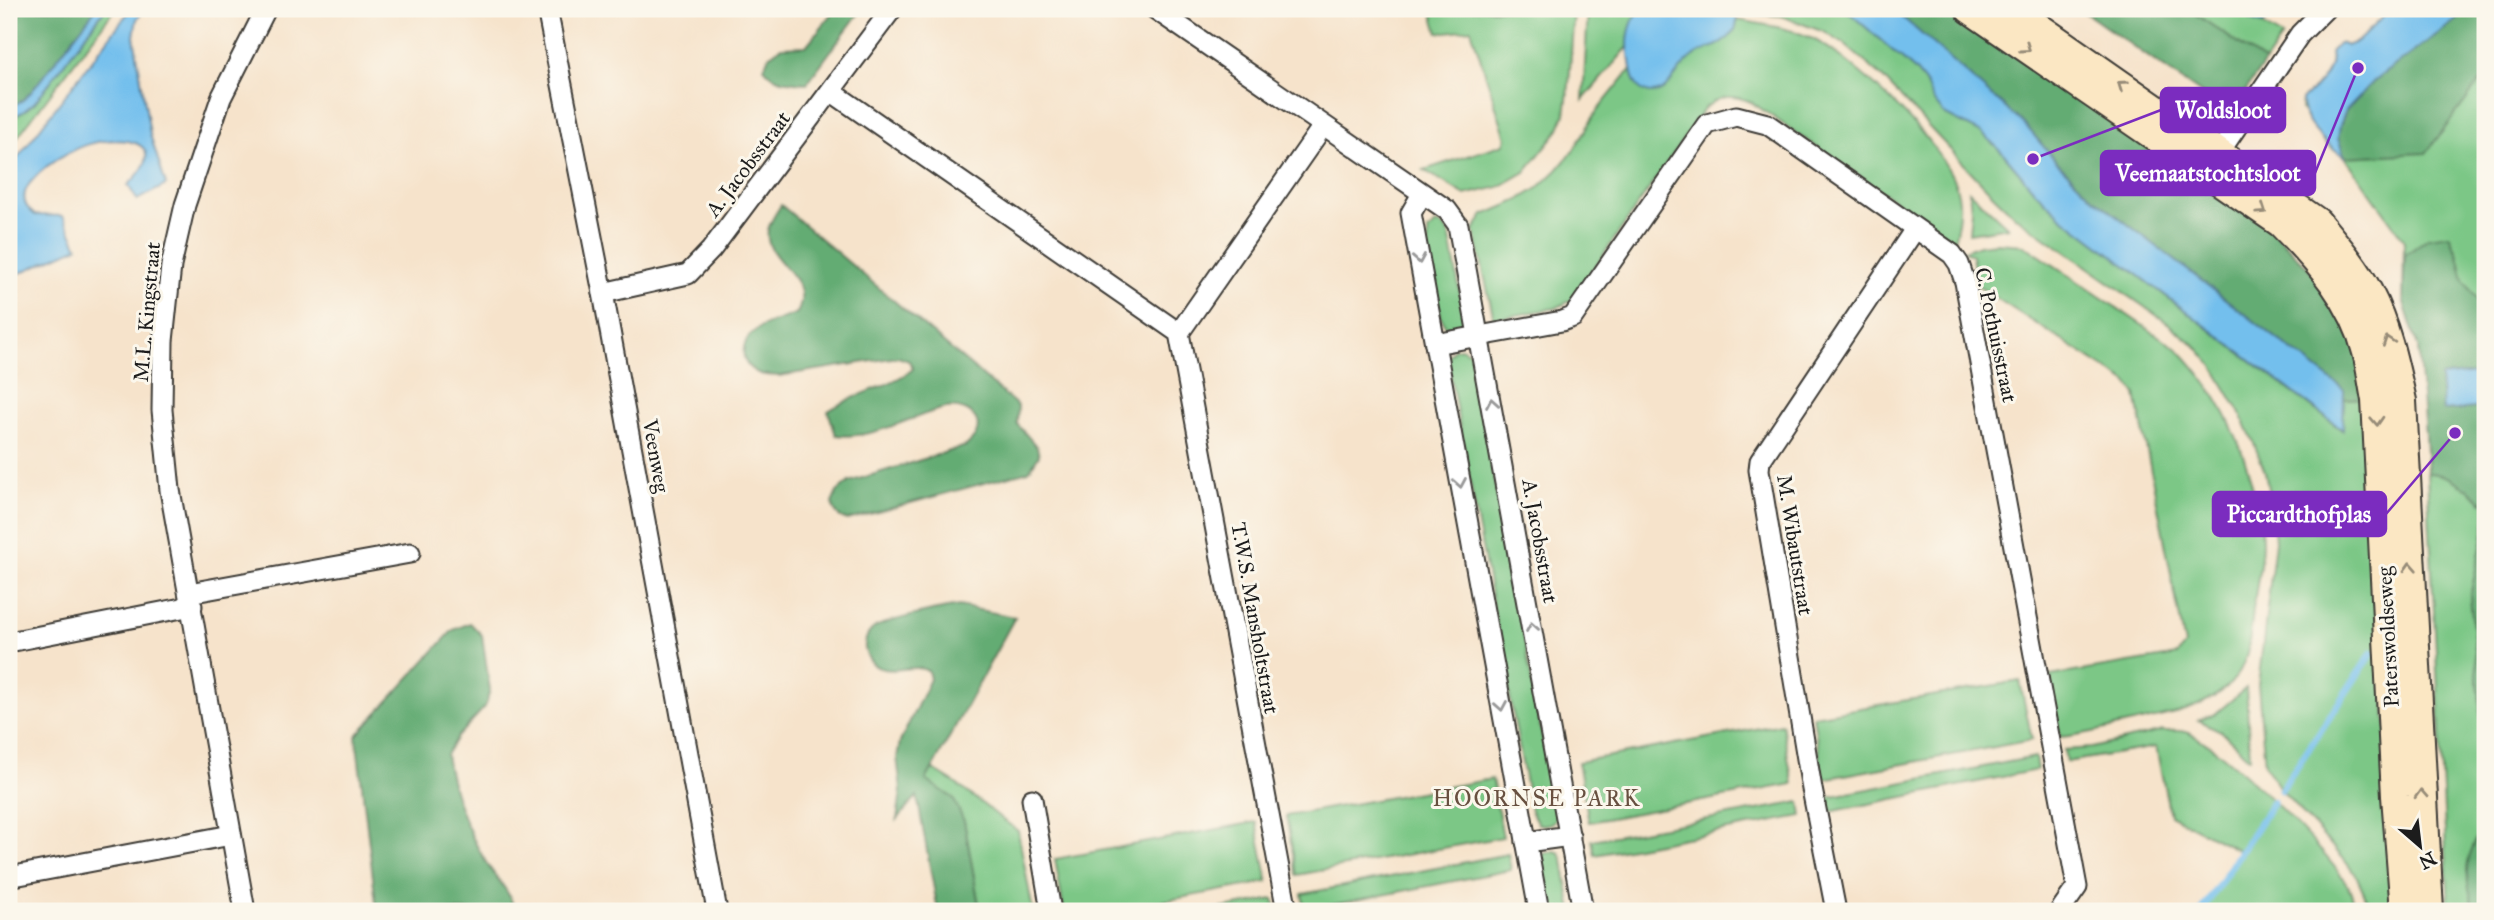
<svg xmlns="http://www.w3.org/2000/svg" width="2494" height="920" font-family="'IM FELL Great Primer',serif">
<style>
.green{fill:#7bc786;stroke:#4c7251;stroke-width:2}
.forest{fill:#64ac73;stroke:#406448;stroke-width:2}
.water{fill:#73bfed;stroke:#486e84;stroke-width:2}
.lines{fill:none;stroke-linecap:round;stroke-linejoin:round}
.stream{stroke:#73bfed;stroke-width:7}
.street-casing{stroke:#3d3a36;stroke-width:23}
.secondary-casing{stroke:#3d3a36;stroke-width:32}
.street{stroke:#fff;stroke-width:19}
.secondary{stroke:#fbe7c3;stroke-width:28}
.oneway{stroke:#978c78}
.oneway2{stroke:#999}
.labels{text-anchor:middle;stroke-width:6;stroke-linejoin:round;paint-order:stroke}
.street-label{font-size:21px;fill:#1c1c1c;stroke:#fbf7ec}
.neighbourhood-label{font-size:23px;letter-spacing:2px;fill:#685040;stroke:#fbf7ec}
.leader{fill:none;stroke:#7b2cbf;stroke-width:2.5}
.callout-dot{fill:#7b2cbf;stroke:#fbf7ec;stroke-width:2.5}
.callout{fill:#7b2cbf;stroke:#7b2cbf;stroke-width:2.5}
.callout-label{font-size:23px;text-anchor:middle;font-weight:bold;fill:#fff}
</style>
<rect width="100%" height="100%" fill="#fbf7ec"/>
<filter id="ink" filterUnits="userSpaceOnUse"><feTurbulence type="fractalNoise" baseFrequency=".0143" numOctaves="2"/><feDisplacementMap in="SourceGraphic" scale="14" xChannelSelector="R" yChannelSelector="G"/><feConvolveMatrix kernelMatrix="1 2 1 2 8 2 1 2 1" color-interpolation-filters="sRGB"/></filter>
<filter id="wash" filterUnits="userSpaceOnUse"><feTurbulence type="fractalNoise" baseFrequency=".00686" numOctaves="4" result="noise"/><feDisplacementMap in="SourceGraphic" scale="28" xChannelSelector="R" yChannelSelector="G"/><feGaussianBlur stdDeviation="1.57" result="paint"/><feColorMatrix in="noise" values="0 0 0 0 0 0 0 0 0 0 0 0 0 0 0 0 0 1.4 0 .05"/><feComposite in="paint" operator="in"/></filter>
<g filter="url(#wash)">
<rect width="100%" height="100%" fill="#f6e3cb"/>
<g class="green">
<polygon points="105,9 115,9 9,148 9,119 23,112 35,102"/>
<polygon points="1431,9 1574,9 1569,85 1565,114 1558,131 1525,172 1499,187 1465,195 1424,170 1504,144 1506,138 1471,29 1438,33"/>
<polygon points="1588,9 1641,9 1638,11 1628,47 1583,100"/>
<polygon points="1736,9 1845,9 1916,71 1925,82 1933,100 1944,114 1982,133 2003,153 2035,191 2062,217 2342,430 2344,399 2364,398 2399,911 2372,911 2357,877 2342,857 2281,790 2265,765 2258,685 2275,541 2272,511 2265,472 2253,441 2240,412 2212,365 2196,346 2169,324 2016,217 1991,193 1880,75 1844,44 1824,32 1781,16 1737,12"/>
<polygon points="2188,9 2236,9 2282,37 2265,62"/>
<path d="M2391 9H2485V911H2449L2423 393 2418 346 2403 300 2404 240 2345 157 2327 144 2311 126 2301 110 2302 100C2315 86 2335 73 2330 52L2339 43 2346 46 2357 42Z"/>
<path d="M1738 20C1764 25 1791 27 1815 40 1855 61 1939 140 1955 183 1962 201 1959 223 1954 241L1751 102C1732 94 1721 95 1705 108L1572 300 1556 308 1494 319 1474 230 1484 215 1517 201 1538 188 1557 170 1573 151 1597 111 1631 69 1633 78 1664 89C1673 77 1681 65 1693 56 1713 42 1730 46 1738 20Z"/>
<polygon points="1969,191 2008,227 1969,233 1971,210"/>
<path d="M1436 224C1445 225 1447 229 1450 238L1465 320 1458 328 1446 327 1441 317 1428 246V231Z"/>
<path d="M1996 243 2024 245 2179 350C2222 394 2249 454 2258 515 2260 523 2262 532 2262 541 2262 563 2256 587 2253 610 2250 636 2250 664 2230 684 2204 710 2167 715 2133 723 2107 728 2087 735 2060 737L2050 676 2177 655 2185 645 2136 395 2128 383 1976 285 1972 256 1964 251 1979 245Z"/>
<path d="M1461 348 1470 353 1557 815C1554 824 1547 826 1538 824L1531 811 1447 358 1454 349Z"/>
<polygon points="2020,681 2032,740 1823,779 1813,716"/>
<polygon points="2246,688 2250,758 2249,758 2221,731 2198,720 2215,714"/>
<polygon points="1782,724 1793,784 1589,822 1578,762"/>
<path d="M2163 731C2170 731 2178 730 2185 732 2217 740 2337 859 2350 890 2353 897 2354 905 2356 911H2203L2240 851 2170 815 2156 747 2066 762 2064 750 2092 748Z"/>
<polygon points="2035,757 2037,770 1829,812 1827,797"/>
<polygon points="932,769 955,783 1018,831 1033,911 980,911 964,821 925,780"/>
<polygon points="1492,779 1503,837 1297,875 1286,816"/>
<polygon points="1800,802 1802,816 1595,855 1592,840"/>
<polygon points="1256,822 1268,882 1108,911 1064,911 1055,859"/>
<polygon points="1555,851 1560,853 1563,861 1572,911 1546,911 1539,858 1545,853"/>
<polygon points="1508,854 1511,870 1305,910 1302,894"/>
<polygon points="1274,899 1276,911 1208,911"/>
</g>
<g class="forest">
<polygon points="23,9 96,9 31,92 23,100 9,108 9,32"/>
<path d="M836 9H862L807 83C791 82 773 82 764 67L769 56 781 47 806 46Z"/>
<polygon points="1893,9 1955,9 2269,227 2323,283 2358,352 2364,398 2344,399 2344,390 2091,196 2055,160 2026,126"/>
<polygon points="2080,9 2188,9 2265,62 2230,114"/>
<polygon points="2465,9 2485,9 2485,75 2426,153 2345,157 2338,139 2340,126 2346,110 2375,80 2455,21"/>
<path d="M781 205 1018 406 1017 424 1037 447 1039 455 1029 471 848 520C837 517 835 513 832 503L837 492 849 482 966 446C969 443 975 438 976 434 984 415 961 405 946 408 910 416 874 440 836 435L828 411C855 393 888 388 913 369L909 361 898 357 779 376C772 375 764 376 758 373 738 364 740 341 756 330 768 322 784 319 797 313 817 276 762 262 768 230 770 221 776 213 781 205Z"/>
<path d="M2449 235 2457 251 2464 280 2485 312V372L2440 377 2443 411 2485 407V504C2467 489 2452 473 2428 473L2418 346 2403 300 2405 255 2428 238Z"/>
<polygon points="2485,528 2485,759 2470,596"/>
<path d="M959 606 1015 617 926 780 953 798 964 821 980 911H938L917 796 897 820 901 790 897 757 900 742 930 679 928 671C913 663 896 674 880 668 873 666 868 659 866 653 863 644 866 634 874 628 882 621 945 608 959 606Z"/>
<path d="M470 623 482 635 490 690 485 707 457 737 446 755C452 793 468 832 487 864 497 879 512 893 514 911H377L356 736 453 630Z"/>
<path d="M2485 809V851L2479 865 2485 892V911H2474C2472 899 2467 885 2467 873 2466 851 2484 831 2485 809Z"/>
</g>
<g class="water">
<polygon points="96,9 105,9 35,102 23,112 9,119 9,108 23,100 31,92"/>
<path d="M131 9H145L137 19 134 36 150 134 166 185 137 200 128 185C176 140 119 133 83 146 63 154 44 166 30 183 21 195 23 206 35 215L63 216 78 247 9 278V169Z"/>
<path d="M1641 9H1736C1738 18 1738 27 1732 34 1723 46 1706 48 1694 56 1681 65 1676 77 1665 88 1661 92 1656 93 1651 93 1631 91 1631 69 1629 54 1626 39 1630 20 1641 9Z"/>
<polygon points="1845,9 1893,9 2026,126 2055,160 2091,196 2344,390 2343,430 2062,217 2035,191 2003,153 1982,133 1944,114 1933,100 1925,82 1916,71"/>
<path d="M2236 9H2274C2275 17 2268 19 2263 24L2253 21Z"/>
<path d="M2391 9H2465L2455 21 2375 80 2346 110 2340 125 2338 139 2345 157C2326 144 2301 124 2302 100 2315 86 2335 73 2330 52L2339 43 2346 46 2357 42Z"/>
<polygon points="2485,372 2485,407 2443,411 2440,377"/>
</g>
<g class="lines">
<g class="stream">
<polyline points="2281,790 2372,653"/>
<polyline points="2202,911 2273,802"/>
</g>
</g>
</g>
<g filter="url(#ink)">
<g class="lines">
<defs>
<g id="street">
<polyline points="547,9 603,293 717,911"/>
<polyline points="1155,9 1447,210 1458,225 1583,911"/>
<polyline points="832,92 1179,333 1287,911"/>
<polyline points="2212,163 2300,34 2325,9"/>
<polyline points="1422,194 1411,213 1539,911"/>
<polyline points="603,293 688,274 711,250 892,9"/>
<polyline points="1179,333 1323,126"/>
<polyline points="1435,344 1562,321 1573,317 1707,124 1736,116 1767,124 1952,254 1959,264 1965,282 2077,887 2060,911"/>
<polyline points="189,593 410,553"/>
<polyline points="9,642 192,606"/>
<polyline points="1032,799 1051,911"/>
<polyline points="1526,842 1570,836"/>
<polyline points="9,877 231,835"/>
<polyline points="245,911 170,490 162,410 163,341 171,266 185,205 221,98 266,9"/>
<polyline points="1836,911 1812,789 1759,470 1760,461 1915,229"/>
</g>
<g id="secondary">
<path d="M1970 9 2281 223C2318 260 2354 300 2367 352 2371 368 2373 384 2376 400L2396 796 2405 911"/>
<path d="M2012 9 2317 222C2335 244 2355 267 2368 292 2386 326 2394 364 2402 401L2429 911"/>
</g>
</defs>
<use href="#street" class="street-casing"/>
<use href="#secondary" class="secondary-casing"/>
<use href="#street" class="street"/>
<use href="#secondary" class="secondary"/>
</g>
<defs><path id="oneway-chevron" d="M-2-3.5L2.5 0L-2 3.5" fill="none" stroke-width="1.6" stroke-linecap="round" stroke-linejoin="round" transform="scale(1.75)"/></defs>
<g class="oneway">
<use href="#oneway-chevron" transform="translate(2026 48) rotate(35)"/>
<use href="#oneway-chevron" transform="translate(2122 85) rotate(-145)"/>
<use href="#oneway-chevron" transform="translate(2262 210) rotate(34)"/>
<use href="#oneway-chevron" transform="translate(2388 341) rotate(-109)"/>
<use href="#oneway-chevron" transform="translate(2377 421) rotate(87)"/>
<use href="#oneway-chevron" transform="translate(2410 567) rotate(-93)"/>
<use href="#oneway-chevron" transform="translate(2421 794) rotate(-93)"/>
</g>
<g class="oneway2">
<use href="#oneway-chevron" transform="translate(1419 259) rotate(80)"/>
<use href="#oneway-chevron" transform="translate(1492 403) rotate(-100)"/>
<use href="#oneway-chevron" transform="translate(1460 483) rotate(80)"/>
<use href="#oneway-chevron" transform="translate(1532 627) rotate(-100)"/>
<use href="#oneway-chevron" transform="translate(1501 706) rotate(80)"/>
</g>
</g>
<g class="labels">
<g class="street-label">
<text transform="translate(748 164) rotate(-53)" y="7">A. Jacobsstraat</text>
<text transform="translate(147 312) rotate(-85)" y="7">M.L. Kingstraat</text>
<text transform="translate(1996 335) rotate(78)" y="7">C. Pothuisstraat</text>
<text transform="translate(656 456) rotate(80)" y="7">Veenweg</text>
<text transform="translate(1540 541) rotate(80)" y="7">A. Jacobsstraat</text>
<text transform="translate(1795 545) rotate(81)" y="7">M. Wibautstraat</text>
<text transform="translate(1255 618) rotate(80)" y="7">T.W.S. Mansholtstraat</text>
<text transform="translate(2388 637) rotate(-93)" y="7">Paterswoldseweg</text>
</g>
<g class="neighbourhood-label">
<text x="1537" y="806">HOORNSE PARK</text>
</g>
</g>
<path class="leader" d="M2033 159L2161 110M2358 68L2315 173M2455 433L2386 514"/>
<g class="callout-dot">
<circle cx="2033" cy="159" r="7"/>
<circle cx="2358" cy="68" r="7"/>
<circle cx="2455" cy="433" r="7"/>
</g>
<g class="callout">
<rect x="2161" y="88" width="124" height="44" rx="7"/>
<rect x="2101" y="151" width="214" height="44" rx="7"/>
<rect x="2213" y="492" width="173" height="44" rx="7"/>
</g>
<g class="callout-label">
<text x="2223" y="118">Woldsloot</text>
<text x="2208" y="181">Veemaatstochtsloot</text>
<text x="2299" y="522">Piccardthofplas</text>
</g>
<rect width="2494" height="920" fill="none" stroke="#fbf7ec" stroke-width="35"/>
<g transform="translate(2420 846) rotate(152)" stroke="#fbf7ec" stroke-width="5" paint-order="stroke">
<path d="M0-5L12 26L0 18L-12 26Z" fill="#1c1c1c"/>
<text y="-10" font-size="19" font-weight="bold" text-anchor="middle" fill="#1c1c1c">N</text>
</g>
</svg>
